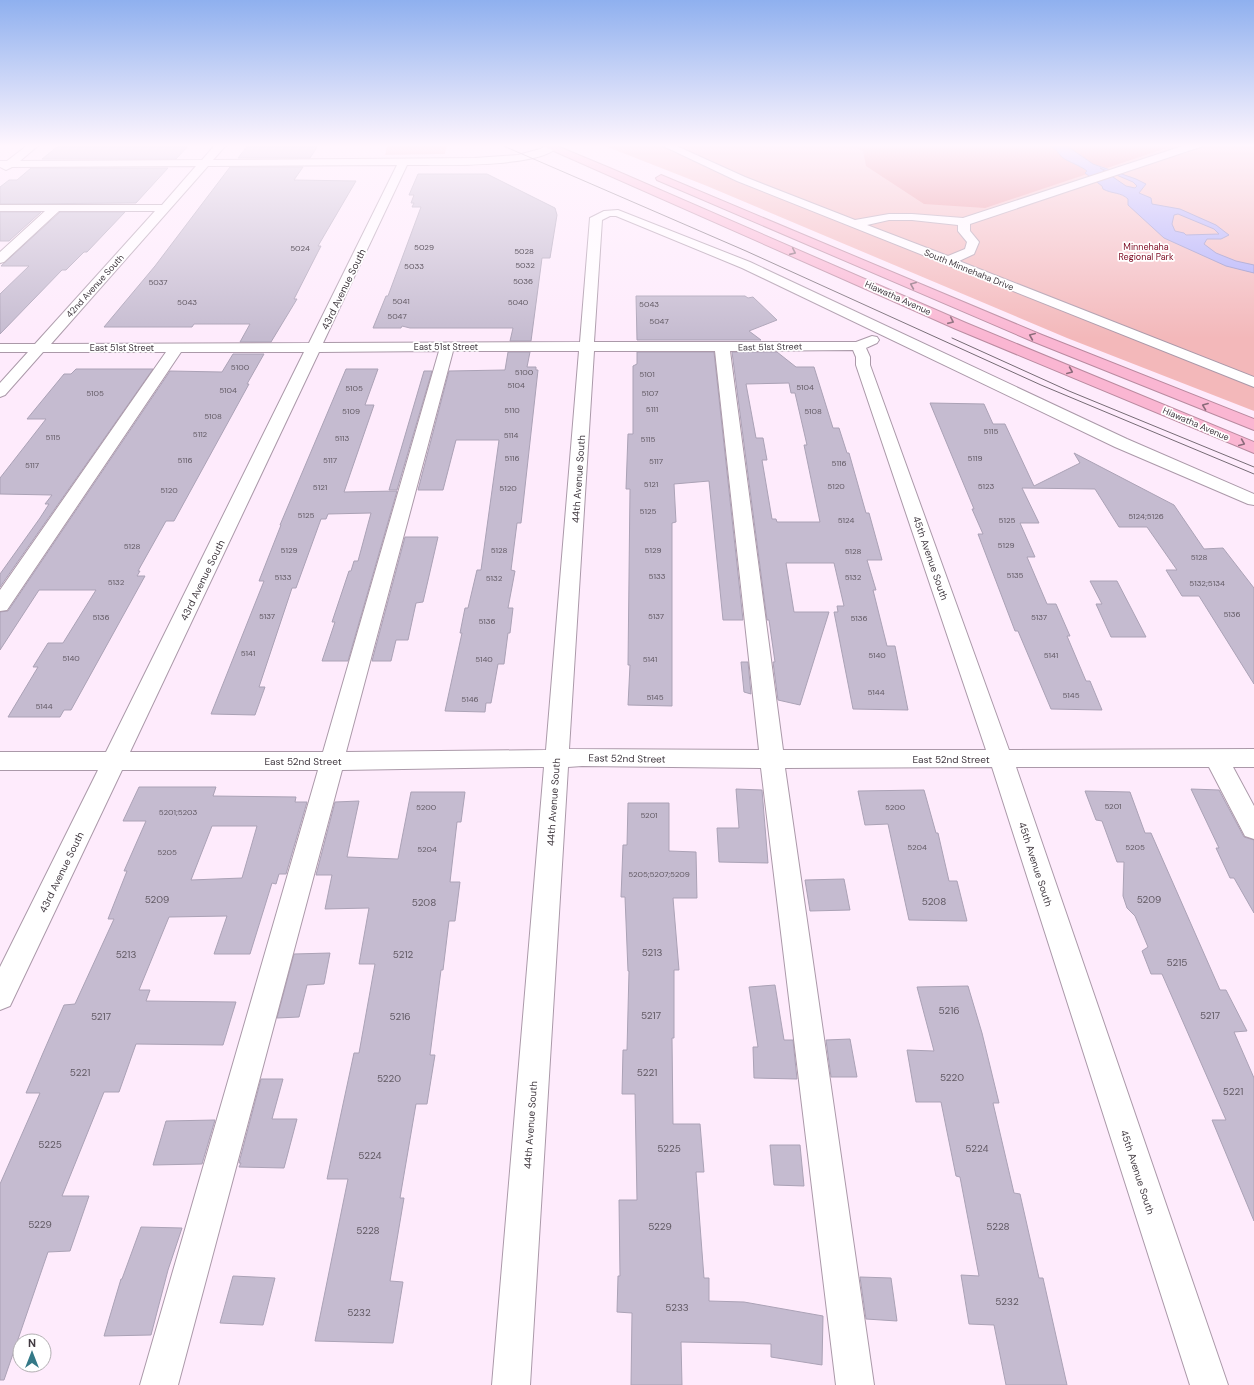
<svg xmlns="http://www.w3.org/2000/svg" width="1254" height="1385" font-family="'DM Sans',sans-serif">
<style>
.green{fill:#f3b8ba}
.forest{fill:#ea8e93}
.water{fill:#aaaaf9;stroke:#8a88c2;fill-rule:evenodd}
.building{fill:#c5bbd0;stroke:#aba2b6;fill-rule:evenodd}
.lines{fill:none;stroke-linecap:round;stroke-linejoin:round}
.minor-casing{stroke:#ab99a9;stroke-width:2}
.highway-casing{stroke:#b98a9f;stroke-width:2}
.minor{fill:#fff;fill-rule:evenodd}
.highway{fill:#fab6d2;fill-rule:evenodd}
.tram{stroke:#766b75;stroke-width:1}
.oneway{stroke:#8b6b7a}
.labels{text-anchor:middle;stroke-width:3.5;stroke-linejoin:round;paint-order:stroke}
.number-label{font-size:8px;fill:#625a64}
.far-park-label{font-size:9px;fill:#801229;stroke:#fff}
.far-street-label{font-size:9px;fill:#413940;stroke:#fff}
.street-label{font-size:10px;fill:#413940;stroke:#fff}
.near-number-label{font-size:10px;fill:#625a64}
</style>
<rect width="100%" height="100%" fill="#feebfc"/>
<g class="green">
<polygon points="447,144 445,154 385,155 388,145"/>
<polygon points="600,144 1254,145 1254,411 1067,338 707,186"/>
</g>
<g class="forest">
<path d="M850 144H1047C1055 147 1056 150 1061 156 1065 160 1080 165 1087 171L1085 173 1087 174 985 208 924 204 866 166 863 151Z"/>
<polygon points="1064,144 1178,144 1107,168 1093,164"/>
</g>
<path class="water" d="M1047 144H1064L1093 164 1136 179 1146 184 1139 193 1151 198 1152 204 1180 209 1216 225 1229 235 1221 239H1207L1204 244 1216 253 1236 261 1254 265V273L1226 266 1164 238 1128 205V199C1121 192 1112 194 1103 189L1102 186 1085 173 1087 171C1080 165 1065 161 1061 156 1056 150 1055 148 1047 144ZM1100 168 1133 182 1137 186 1135 188 1126 186ZM1178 214 1214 229 1219 234 1186 235 1184 233 1175 231 1172 224 1174 215Z"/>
<g class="building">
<polygon points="64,144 190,144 176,159 42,159 57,147"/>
<polygon points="249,144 319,144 310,158 238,158"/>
<polygon points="230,167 303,167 294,180 356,181 318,246 321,246 294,299 297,299 271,342 240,342 250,324 194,324 192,327 104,327 155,266"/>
<polygon points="31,168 168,168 136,203 0,204 0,187 9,180 17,180"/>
<polygon points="418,174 487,174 555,208 557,215 550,258 542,258 531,341 510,341 513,328 410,328 402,326 401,328 373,328 386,296 388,296 421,207 412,207 414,203 411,203 414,195 409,195"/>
<polygon points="0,212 41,212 9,241 0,241"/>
<polygon points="60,212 125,212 87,252 84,252 66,270 62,270 0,334 0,294 29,266 1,266"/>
<polygon points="636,296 745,296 748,298 753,297 777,320 749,331 761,340 637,340"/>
<polygon points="508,352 530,352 527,367 536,367 536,370 538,370 521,523 517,523 511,570 515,571 508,608 513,608 510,633 508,633 504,664 498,664 491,703 486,703 485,712 445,711 462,633 460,633 465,608 468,608 477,570 481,570 499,440 456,440 443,490 418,490 449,371 505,370"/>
<polygon points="637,352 714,352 743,620 723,620 709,481 674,484 676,522 672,523 672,706 628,705 630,665 628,665 630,489 626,489 628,434 633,434 633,366 637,364"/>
<path d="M732 352H777L796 367H814L833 428H839L847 453H849L866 513H869L882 560H867L876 590H873L887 646H895L908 710 853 709 834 612H838L837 606H844L834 563H786L794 612H829L800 705 778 700 773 662H775L769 620H767ZM789 383 791 393H795L807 445H804L820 522H777L776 519H772L762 460H767L763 438H756L746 384Z"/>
<polygon points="233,354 264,354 247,384 249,384 174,521 166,521 138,571 140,571 137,576 145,576 71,710 64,710 60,717 8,717 38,667 33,667 48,643 63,643 96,590 39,590 0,650 0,612 8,611 170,371 222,372"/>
<polygon points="76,369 153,369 0,587 0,574 40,518 49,504 45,504 52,495 0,494 0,478 46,419 27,419 64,374 71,374"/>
<polygon points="346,369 378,369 365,405 374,405 344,492 397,491 348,661 322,661 335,622 332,622 349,571 351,571 354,561 358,561 371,513 328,514 326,519 321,519 296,588 292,588 259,687 265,687 255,715 211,714 264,581 259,581 281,525 280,525"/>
<polygon points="424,371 432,371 397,490 389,490"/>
<polygon points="930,403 984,404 993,424 1005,424 1034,486 1080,463 1074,453 1174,505 1204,549 1223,548 1254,588 1254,684 1199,596 1182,596 1166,570 1177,570 1147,527 1119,527 1095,489 1022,488 1039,523 1020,523 1035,557 1027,557 1047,604 1056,604 1070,636 1067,636 1086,681 1090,681 1102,710 1051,709 1018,631 1015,631 978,534 983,534 972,509 974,509"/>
<polygon points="405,537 438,537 423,602 416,603 408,640 396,640 391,661 372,661"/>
<polygon points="1090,581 1117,581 1146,637 1111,637 1096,604 1102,604"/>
<polygon points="741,662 748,662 751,694 744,692"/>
<path d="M139 787H216L213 796 296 797 295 802H307L286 874H279L276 884 272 883 250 954H214L227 916 169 917 139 990H150L146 1001 236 1002 223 1045 136 1044 119 1092H104L62 1196H89L70 1251 48 1252 4 1380H0V1184L40 1093H26L43 1053 64 1005 75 1004 114 919H108L127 871H124L146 821H123ZM212 826H257L242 878 191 880Z"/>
<polygon points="736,789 762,790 768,863 719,862 717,828 739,828"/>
<polygon points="1191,789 1219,790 1244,837 1254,840 1254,913 1234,878 1230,878 1216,848 1219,848"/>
<polygon points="924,790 936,833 938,833 949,881 957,881 967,921 909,920 888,824 865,825 858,791"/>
<polygon points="1085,791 1130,792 1145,833 1151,833 1220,990 1226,990 1247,1031 1234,1032 1254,1078 1254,1221 1212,1120 1226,1120 1162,974 1151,974 1142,951 1148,947 1135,916 1127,908 1123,896 1124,862 1117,862 1102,821 1096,820"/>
<polygon points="411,792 465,792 461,822 457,822 450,882 460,882 455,921 449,921 443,970 441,970 430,1055 435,1055 427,1104 416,1104 400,1198 404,1198 390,1281 403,1282 393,1343 315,1341 348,1179 327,1179 354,1053 359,1053 375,964 359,964 369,908 325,909 332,875 316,875 335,802 359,801 347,857 398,859"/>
<polygon points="628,803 669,803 669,851 696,852 697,898 673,898 679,970 674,970 674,1038 672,1038 673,1124 700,1124 704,1172 696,1172 704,1278 709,1278 709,1301 744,1302 823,1316 822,1365 771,1357 771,1344 681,1342 682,1385 631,1385 632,1313 617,1312 618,1276 620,1276 619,1200 637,1200 635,1094 622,1094 623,1050 627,1050 629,971 628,971 625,897 621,897 623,845 627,845"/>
<polygon points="844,879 850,910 810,911 805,880"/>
<polygon points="330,953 324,984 307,985 299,1017 277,1018 294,954"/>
<polygon points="775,985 784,1040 793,1040 797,1079 754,1078 753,1047 758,1047 749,987"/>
<polygon points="968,986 982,1033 999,1103 993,1103 1014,1193 1020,1194 1039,1278 1043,1278 1067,1385 1006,1385 994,1325 969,1324 961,1275 979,1276 960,1177 956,1176 941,1102 916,1102 907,1050 934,1051 917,987"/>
<polygon points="850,1039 857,1077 831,1077 826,1040"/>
<polygon points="261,1079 283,1079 272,1119 297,1119 284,1168 239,1167 241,1163 239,1163"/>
<polygon points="215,1120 202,1164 153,1165 166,1121"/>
<polygon points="770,1145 800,1145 804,1186 774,1185"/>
<polygon points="141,1227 182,1228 168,1270 151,1335 104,1336 121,1279 122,1279"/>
<polygon points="233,1276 275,1278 263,1325 220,1323"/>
<polygon points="860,1277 891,1278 897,1321 866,1319"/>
</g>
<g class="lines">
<defs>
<g id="minor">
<path d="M29 144H40L20 161 202 160 216 144H227L213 160 475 158 518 155 540 149 548 145H556L557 147C540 168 436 165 407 165L323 343 580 342 590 218 604 211 618 210 750 262 1127 439 1254 494V505L1248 504 1115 447 742 268 616 216H610L602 220 594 342H856L872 336 877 337 879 340 877 343 866 348 870 357V365L1009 750 1254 749V767H1233L1254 806V839L1245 836 1209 767H1016L1228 1385H1190L992 767 785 768 874 1385H836L761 768 582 766 568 767 530 1385H492L544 767H529L342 770 178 1385H140L318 770H122L10 1006 0 1010V967L98 770H0V752H106L304 352H181L7 610 0 611V590L166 352H43L5 395 0 397V383L28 352H0V344H35L155 211H59L4 262 0 263V252L45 211H0V205H162L196 166 12 167 6 170 0 167V161H7ZM397 165 309 343 51 344 208 166ZM853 350 856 357V365L986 750H783L730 351ZM439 351 323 752H130L319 352ZM453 351H579L546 750 346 752ZM594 351H715L759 750 569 749Z"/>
<path d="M659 144H672L745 177 855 220 889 214H912L963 218 1189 144H1204L1203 146 970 224V231L979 242 974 254 959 261 1254 377V387L737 181ZM889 220H912L958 225V231L967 242 965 249 948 256 867 225Z"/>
</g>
<g id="highway">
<polygon points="538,144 552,144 612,169 966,323 1254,442 1254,453 956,329"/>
<polygon points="661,175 1042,335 1254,419 1254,430 1032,341 657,180 656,178"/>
</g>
</defs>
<use href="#minor" class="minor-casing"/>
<use href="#highway" class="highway-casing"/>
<use href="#minor" class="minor"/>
<use href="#highway" class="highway"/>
<g class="tram">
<polyline points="499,144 746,251 1041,385 1254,474"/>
<polyline points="952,338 1069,391 1254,467"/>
</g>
</g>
<defs><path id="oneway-chevron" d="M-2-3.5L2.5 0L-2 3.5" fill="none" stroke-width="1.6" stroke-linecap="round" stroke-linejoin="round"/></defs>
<g class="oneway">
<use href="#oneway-chevron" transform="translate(793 252) rotate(24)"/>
<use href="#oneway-chevron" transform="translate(913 285) rotate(-157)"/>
<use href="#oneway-chevron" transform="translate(951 321) rotate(24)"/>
<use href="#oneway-chevron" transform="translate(1032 336) rotate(-157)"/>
<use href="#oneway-chevron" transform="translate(1070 371) rotate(23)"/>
<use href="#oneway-chevron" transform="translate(1205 406) rotate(-159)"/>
<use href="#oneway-chevron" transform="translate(1242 443) rotate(23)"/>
</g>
<linearGradient id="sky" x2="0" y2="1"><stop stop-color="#8fb0ef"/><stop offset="0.43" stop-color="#fff6fe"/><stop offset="1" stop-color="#fff6fe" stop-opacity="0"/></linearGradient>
<rect width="1254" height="338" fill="url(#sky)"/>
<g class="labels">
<g class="number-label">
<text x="424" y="250">5029</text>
<text x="300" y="251">5024</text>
<text x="524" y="254">5028</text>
<text x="525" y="268">5032</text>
<text x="414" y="269">5033</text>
<text x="523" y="284">5036</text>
<text x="158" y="285">5037</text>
<text x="401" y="304">5041</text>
<text x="187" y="305">5043</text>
<text x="518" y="305">5040</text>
<text x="649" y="307">5043</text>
<text x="397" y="319">5047</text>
<text x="659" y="324">5047</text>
<text x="240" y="370">5100</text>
<text x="524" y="375">5100</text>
<text x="647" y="377">5101</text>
<text x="516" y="388">5104</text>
<text x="805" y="390">5104</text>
<text x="354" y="391">5105</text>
<text x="228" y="393">5104</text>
<text x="95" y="396">5105</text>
<text x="650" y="396">5107</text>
<text x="652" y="412">5111</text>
<text x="512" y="413">5110</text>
<text x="351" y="414">5109</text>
<text x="813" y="414">5108</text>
<text x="213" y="419">5108</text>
<text x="991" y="434">5115</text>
<text x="200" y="437">5112</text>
<text x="511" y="438">5114</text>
<text x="53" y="440">5115</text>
<text x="342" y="441">5113</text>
<text x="648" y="442">5115</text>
<text x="512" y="461">5116</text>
<text x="975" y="461">5119</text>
<text x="185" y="463">5116</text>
<text x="330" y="463">5117</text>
<text x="656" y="464">5117</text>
<text x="839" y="466">5116</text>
<text x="32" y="468">5117</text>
<text x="651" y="487">5121</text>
<text x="836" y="489">5120</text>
<text x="986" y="489">5123</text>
<text x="320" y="490">5121</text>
<text x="508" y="491">5120</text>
<text x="169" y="493">5120</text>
<text x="648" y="514">5125</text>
<text x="306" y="518">5125</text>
<text x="1146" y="519">5124;5126</text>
<text x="846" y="523">5124</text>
<text x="1007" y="523">5125</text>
<text x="1006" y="548">5129</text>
<text x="132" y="549">5128</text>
<text x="289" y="553">5129</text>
<text x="499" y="553">5128</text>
<text x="653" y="553">5129</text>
<text x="853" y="554">5128</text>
<text x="1199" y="560">5128</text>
<text x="1015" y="578">5135</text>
<text x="657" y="579">5133</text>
<text x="283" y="580">5133</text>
<text x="853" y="580">5132</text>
<text x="494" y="581">5132</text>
<text x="116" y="585">5132</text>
<text x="1207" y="586">5132;5134</text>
<text x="1232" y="617">5136</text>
<text x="267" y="619">5137</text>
<text x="656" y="619">5137</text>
<text x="101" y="620">5136</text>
<text x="1039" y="620">5137</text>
<text x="859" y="621">5136</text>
<text x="487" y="624">5136</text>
<text x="248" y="656">5141</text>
<text x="877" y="658">5140</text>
<text x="1051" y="658">5141</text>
<text x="71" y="661">5140</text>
<text x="484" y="662">5140</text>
<text x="650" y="662">5141</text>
<text x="876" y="695">5144</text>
<text x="1071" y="698">5145</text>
<text x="655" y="700">5145</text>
<text x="470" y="702">5146</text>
<text x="44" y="709">5144</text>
<text x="1113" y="809">5201</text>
<text x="426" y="810">5200</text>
<text x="895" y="810">5200</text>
<text x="178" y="815">5201;5203</text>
<text x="649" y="818">5201</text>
<text x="917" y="850">5204</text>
<text x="1135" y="850">5205</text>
<text x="427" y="852">5204</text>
<text x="167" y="855">5205</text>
<text x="659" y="877">5205;5207;5209</text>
</g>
<g class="far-park-label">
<text x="1146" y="250">Minnehaha<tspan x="1146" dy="10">Regional Park</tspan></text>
</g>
<g class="far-street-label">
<text transform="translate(969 270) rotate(22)" y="3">South Minnehaha Drive</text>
<text transform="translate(95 286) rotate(-48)" y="3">42nd Avenue South</text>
<text transform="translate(898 298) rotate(24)" y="3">Hiawatha Avenue</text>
<text x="446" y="350">East 51st Street</text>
<text transform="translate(770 347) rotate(-1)" y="3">East 51st Street</text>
<text x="122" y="351">East 51st Street</text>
<text transform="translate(1196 424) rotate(23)" y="3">Hiawatha Avenue</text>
</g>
<g class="street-label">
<text transform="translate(343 289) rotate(-64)" y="4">43rd Avenue South</text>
<text transform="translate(578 479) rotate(-86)" y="4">44th Avenue South</text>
<text transform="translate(931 558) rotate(71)" y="4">45th Avenue South</text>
<text transform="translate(202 580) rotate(-64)" y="4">43rd Avenue South</text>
<text transform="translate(627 758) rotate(1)" y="4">East 52nd Street</text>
<text x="951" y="763">East 52nd Street</text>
<text x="303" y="765">East 52nd Street</text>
<text transform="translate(553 802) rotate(-86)" y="4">44th Avenue South</text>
<text transform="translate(1036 864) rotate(72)" y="4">45th Avenue South</text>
<text transform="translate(61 872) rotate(-64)" y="4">43rd Avenue South</text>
<text transform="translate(530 1125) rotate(-86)" y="4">44th Avenue South</text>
<text transform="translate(1138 1172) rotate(72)" y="4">45th Avenue South</text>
</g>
<g class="near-number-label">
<text x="157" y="903">5209</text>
<text x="1149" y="903">5209</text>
<text x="934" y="905">5208</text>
<text x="424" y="906">5208</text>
<text x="652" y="956">5213</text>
<text x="126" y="958">5213</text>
<text x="403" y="958">5212</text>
<text x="1177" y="966">5215</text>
<text x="949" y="1014">5216</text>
<text x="651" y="1019">5217</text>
<text x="1210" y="1019">5217</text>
<text x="101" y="1020">5217</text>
<text x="400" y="1020">5216</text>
<text x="80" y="1076">5221</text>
<text x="647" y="1076">5221</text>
<text x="952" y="1081">5220</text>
<text x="389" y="1082">5220</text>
<text x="1233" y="1095">5221</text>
<text x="50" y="1148">5225</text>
<text x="669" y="1152">5225</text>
<text x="977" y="1152">5224</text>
<text x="370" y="1159">5224</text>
<text x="40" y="1228">5229</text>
<text x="660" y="1230">5229</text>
<text x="998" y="1230">5228</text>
<text x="368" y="1234">5228</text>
<text x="1007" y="1305">5232</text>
<text x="677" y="1311">5233</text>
<text x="359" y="1316">5232</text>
</g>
</g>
<g transform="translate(32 1353)"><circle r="19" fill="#ffffff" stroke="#b3b0b3"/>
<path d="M0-3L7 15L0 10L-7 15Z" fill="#347987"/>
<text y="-6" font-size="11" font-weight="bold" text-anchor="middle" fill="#413940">N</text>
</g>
</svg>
